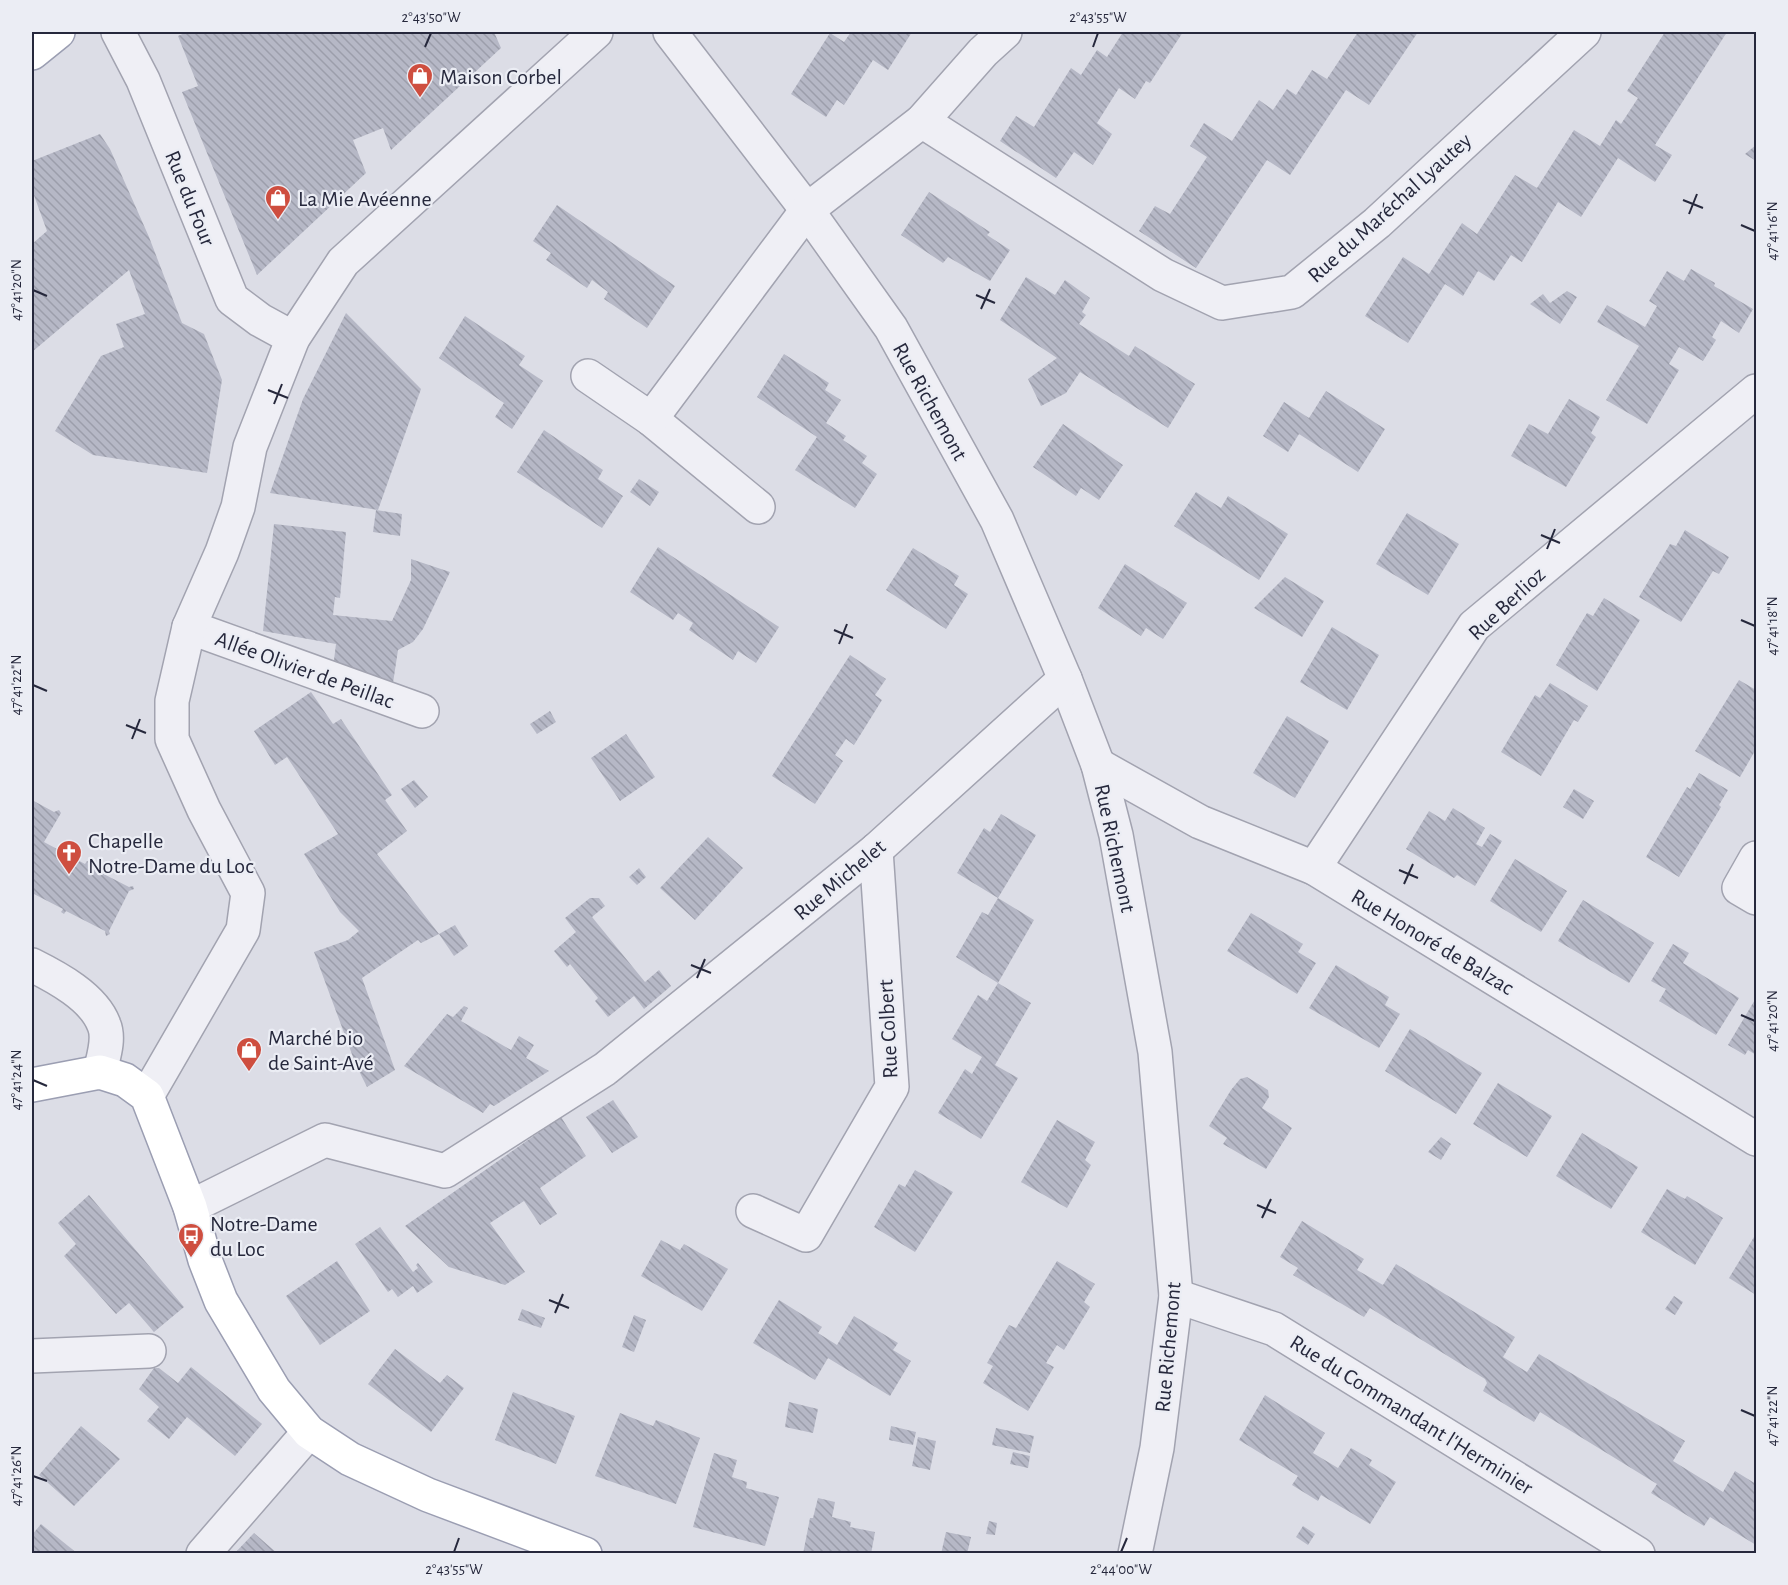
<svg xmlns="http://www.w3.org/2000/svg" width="1788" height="1585" font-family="'Alegreya Sans',sans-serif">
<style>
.building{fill:url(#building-back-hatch)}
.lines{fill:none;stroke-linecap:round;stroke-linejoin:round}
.minor-casing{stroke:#a2a3b0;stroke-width:36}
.major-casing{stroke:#9b9eb2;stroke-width:36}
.minor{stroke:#efeff5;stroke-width:33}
.major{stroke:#fff;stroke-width:33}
.ticks{fill:none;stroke:#26283c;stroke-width:2}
.labels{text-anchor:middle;stroke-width:4.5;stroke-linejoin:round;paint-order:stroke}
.poi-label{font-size:22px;fill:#26283c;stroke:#ebedf4;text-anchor:start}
.street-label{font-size:22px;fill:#26283c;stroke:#ebedf4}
.neatline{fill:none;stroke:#26283c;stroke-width:2}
.ticks-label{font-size:15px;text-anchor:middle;fill:#26283c}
</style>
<defs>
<pattern id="building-back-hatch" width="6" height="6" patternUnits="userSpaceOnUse" patternTransform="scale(1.5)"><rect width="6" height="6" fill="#b6b8c6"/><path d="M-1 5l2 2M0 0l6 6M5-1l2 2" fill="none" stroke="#9c9eab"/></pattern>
</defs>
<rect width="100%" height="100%" fill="#dcdde6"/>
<g class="building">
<polygon points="187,32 494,32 501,48 391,150 383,128 353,140 366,173 257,275 182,92 198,86 178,36"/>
<polygon points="851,32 912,32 888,70 873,60 844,105 837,100 826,117 791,94 830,33 844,42"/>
<polygon points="1123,32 1183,32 1150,83 1146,81 1135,99 1119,88 1097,123 1112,134 1093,165 1074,152 1056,178 1000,141 1016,116 1034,127 1071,68 1081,75 1097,50 1107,57"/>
<polygon points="1358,32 1418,32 1369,105 1346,90 1290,175 1267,160 1196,268 1139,231 1155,206 1170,214 1207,157 1190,146 1204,123 1232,141 1259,100 1273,110 1287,89 1296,95 1312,70 1327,79"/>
<polygon points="1665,32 1727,32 1655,145 1672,155 1655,182 1618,158 1581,217 1558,202 1522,262 1511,255 1494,281 1478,271 1463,296 1445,284 1408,343 1365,316 1403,257 1429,274 1462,223 1477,234 1515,175 1537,188 1574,130 1600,146 1616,120 1621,124 1638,98 1627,91"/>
<polygon points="100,134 110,149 149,237 182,323 204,334 222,380 207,473 93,455 55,431 101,356 124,347 116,324 145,314 129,270 32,352 32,244 47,231 32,190 32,161"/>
<polygon points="1756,145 1756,161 1745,154"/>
<polygon points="929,192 990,232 987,235 1010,250 990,281 948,257 943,263 901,235"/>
<polygon points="557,205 675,286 647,328 604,299 608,292 592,280 587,288 546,260 551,253 533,241"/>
<polygon points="1691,269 1715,283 1714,286 1753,309 1739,333 1721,321 1712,337 1716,340 1703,361 1679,347 1669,364 1679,370 1647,424 1606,400 1639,346 1597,322 1607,305 1645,327 1657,306 1649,301 1667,271 1684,281"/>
<polygon points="1026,277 1055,295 1065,280 1090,298 1082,312 1086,315 1079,324 1129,356 1135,346 1195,384 1168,428 1080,372 1066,393 1041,406 1028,379 1057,358 1000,320"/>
<polygon points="1567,291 1577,297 1560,324 1530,304 1543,294 1550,303"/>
<polygon points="346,313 421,389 378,510 270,493 303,399"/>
<polygon points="465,316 525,356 519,365 543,381 512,429 495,417 504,403 439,358"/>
<polygon points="784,354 829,383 825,390 841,400 826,423 846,436 843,440 867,456 862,463 877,474 855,508 795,470 817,437 757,397"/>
<polygon points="1326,391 1385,429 1358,472 1299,434 1288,452 1263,436 1284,402 1309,418"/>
<polygon points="1569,399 1600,417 1591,433 1596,437 1566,487 1511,456 1529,424 1548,434"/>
<polygon points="1063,424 1123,465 1099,500 1081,488 1076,496 1033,467"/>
<polygon points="544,430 603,470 598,479 623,496 602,528 517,472"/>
<polygon points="639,479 659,492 650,506 630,492"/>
<polygon points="1196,492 1221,508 1228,496 1288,534 1259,580 1174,526"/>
<polygon points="376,510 402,514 400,536 373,532"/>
<polygon points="1407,513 1459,544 1428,595 1376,564"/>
<polygon points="274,524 346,532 340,598 335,597 333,615 392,621 411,580 411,559 450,572 423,629 413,642 398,650 393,683 332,676 336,644 263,631"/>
<polygon points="1685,530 1729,557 1719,574 1713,571 1681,622 1639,597 1670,544 1676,546"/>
<polygon points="658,547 779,627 756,663 738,651 733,660 689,630 693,623 678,613 673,620 630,592"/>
<polygon points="913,548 959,576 954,585 968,594 946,629 886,590"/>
<polygon points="1125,564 1187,603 1163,639 1146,628 1141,636 1098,608"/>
<polygon points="1285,577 1324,601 1302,637 1254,608"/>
<polygon points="1604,598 1640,620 1597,691 1556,665 1587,613 1593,616"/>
<polygon points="1332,627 1379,655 1347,710 1300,682"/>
<polygon points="850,655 886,679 875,695 882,700 854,745 846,739 835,755 843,761 815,804 772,776"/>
<polygon points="1739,680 1756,690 1756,749 1740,777 1695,751"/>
<polygon points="1550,683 1588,706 1578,722 1574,720 1541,776 1501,752 1535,695 1540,698"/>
<polygon points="311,692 333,724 341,719 392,795 385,800 407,831 377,854 439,934 421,943 418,940 362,978 395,1070 367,1087 356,1065 314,952 348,940 359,931 340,912 304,854 338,834 287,757 275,765 254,731"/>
<polygon points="550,711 556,722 537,734 530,724"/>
<polygon points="1287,716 1329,741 1295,798 1253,773"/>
<polygon points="626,734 655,777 620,801 591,758"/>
<polygon points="1699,773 1728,790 1719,805 1721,807 1679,877 1646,857 1687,787 1690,789"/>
<polygon points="414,780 428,797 415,808 401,789"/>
<polygon points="1574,789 1594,801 1583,819 1563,807"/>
<polygon points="32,800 54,812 59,810 61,813 44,842 85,864 87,861 90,862 88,866 129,887 133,886 134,889 129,891 109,931 110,934 106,936 105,931 66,911 64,914 61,912 63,909 32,893"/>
<polygon points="1453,808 1485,828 1476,844 1482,847 1490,834 1502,841 1475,886 1457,875 1454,878 1406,849 1429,811 1445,821"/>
<polygon points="1001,814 1036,835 998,898 957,873 984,828 990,832"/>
<polygon points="708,837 743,868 695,920 660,888"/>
<polygon points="1515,859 1567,891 1541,932 1490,901"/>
<polygon points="639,868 646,877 637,885 629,877"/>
<polygon points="590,898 599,898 605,906 592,917 645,982 659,970 671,986 644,1009 634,996 608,1017 595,1001 598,998 570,964 567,967 554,951 576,932 565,918"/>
<polygon points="998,898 1034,920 998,983 956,957 982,912 988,915"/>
<polygon points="1583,900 1654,943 1629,983 1558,941"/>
<polygon points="1251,913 1303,944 1298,952 1316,963 1297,994 1227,951"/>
<polygon points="455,925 468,946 454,956 439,934"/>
<polygon points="1673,944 1689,953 1683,963 1739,998 1716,1035 1659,1001 1666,989 1651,981"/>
<polygon points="1336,965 1389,997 1385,1005 1400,1014 1379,1048 1309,1008"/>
<polygon points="998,983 1031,1003 995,1065 1018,1078 981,1139 938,1113 965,1069 972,1074 982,1057 952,1039 978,995 987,1001"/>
<polygon points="1756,998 1756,1055 1748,1050 1745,1055 1728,1045"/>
<polygon points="464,1006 468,1008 461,1021 511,1050 519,1036 534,1045 526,1058 549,1071 494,1106 490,1104 483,1113 404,1066 447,1014 453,1017"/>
<polygon points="1410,1029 1482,1073 1456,1114 1385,1071"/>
<polygon points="1247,1077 1268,1090 1269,1097 1262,1108 1292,1128 1266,1169 1223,1144 1227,1138 1209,1126 1231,1090 1240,1079"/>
<polygon points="1498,1083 1552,1116 1527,1157 1473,1124"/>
<polygon points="613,1100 638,1137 612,1153 586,1117"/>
<polygon points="561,1117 586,1156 540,1188 557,1214 540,1225 524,1201 490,1223 525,1272 505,1285 449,1267 405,1226"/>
<polygon points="1057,1120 1095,1142 1085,1160 1091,1165 1067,1208 1021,1182"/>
<polygon points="1582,1133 1638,1167 1611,1209 1556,1176"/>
<polygon points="1441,1137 1451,1144 1441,1160 1428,1152"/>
<polygon points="915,1170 953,1192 915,1252 874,1227 899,1184 905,1187"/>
<polygon points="1667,1189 1685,1199 1687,1196 1723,1218 1695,1265 1641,1232"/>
<polygon points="89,1195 184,1307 154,1332 129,1303 116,1314 64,1256 76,1244 58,1223"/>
<polygon points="1302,1221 1364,1259 1357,1270 1383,1285 1396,1264 1515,1337 1503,1357 1527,1372 1539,1354 1685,1441 1673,1461 1723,1492 1735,1471 1756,1484 1756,1545 1710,1517 1704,1526 1651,1493 1657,1484 1540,1412 1534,1422 1483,1391 1487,1383 1485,1379 1370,1308 1364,1317 1293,1275 1298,1268 1280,1257"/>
<polygon points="380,1227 413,1272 418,1268 416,1265 418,1263 433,1282 417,1293 413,1286 398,1297 392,1289 388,1292 355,1244"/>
<polygon points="1754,1237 1756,1238 1756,1295 1729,1278"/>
<polygon points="661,1240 680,1250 684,1244 728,1269 702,1311 641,1276"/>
<polygon points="337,1261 370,1311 320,1345 286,1296"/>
<polygon points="1057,1261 1095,1284 1084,1302 1090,1307 1064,1350 1057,1345 1046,1363 1054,1367 1028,1411 983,1383 993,1366 987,1363 1009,1325 1016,1328"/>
<polygon points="1674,1296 1683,1302 1675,1315 1665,1309"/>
<polygon points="779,1300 822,1327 818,1333 837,1345 854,1316 898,1343 893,1350 911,1361 890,1396 828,1358 815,1380 753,1343"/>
<polygon points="522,1309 545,1318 541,1328 518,1320"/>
<polygon points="634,1315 646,1320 634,1352 622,1347"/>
<polygon points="395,1349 440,1383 447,1375 464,1388 431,1432 368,1384"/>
<polygon points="191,1367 262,1424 235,1456 187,1417 169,1439 147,1421 159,1407 139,1389 154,1368 159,1368 178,1383"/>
<polygon points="513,1392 575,1416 556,1464 495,1440"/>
<polygon points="1265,1395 1325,1433 1313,1453 1338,1468 1351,1448 1372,1460 1369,1465 1396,1482 1370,1524 1321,1495 1318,1501 1292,1485 1298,1476 1239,1440"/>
<polygon points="789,1402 818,1409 813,1433 785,1427"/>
<polygon points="620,1413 653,1426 656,1420 700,1438 676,1504 595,1476"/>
<polygon points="81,1426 120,1459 74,1506 39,1475"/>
<polygon points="891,1426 916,1432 913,1445 889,1440"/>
<polygon points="996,1428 1034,1436 1030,1453 992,1445"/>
<polygon points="918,1437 936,1441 930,1470 912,1466"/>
<polygon points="1013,1452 1030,1456 1028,1468 1010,1464"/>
<polygon points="714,1453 737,1460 732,1477 747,1482 746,1488 779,1497 765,1546 693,1527"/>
<polygon points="818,1498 835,1502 832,1517 851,1522 850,1527 875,1532 871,1554 803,1554 810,1518 813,1518"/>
<polygon points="989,1521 997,1523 995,1535 986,1534"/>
<polygon points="41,1524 78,1554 32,1554 32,1535"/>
<polygon points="1303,1526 1315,1534 1308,1545 1296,1537"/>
<polygon points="946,1532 971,1537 967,1554 941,1554"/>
<polygon points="254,1533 278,1554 234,1554"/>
</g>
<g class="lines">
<defs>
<g id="minor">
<polyline points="118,32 143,80 232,299 260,320 293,338"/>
<polyline points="670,32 807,210 891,328 997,520 1065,679 1098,765 1116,835 1155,1052 1176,1296 1157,1448 1135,1554"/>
<polyline points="922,121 1163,275 1222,303 1292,292 1377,223 1584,32"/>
<polyline points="588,376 651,419 758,507"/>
<polyline points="651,419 807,210 922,121 983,52 1005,32"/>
<polyline points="189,627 422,711"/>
<polyline points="1098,765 1200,822 1314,868 1756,1139"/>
<polyline points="1756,858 1739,888 1756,898"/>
<polyline points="1314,868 1474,626 1756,391"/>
<path d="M32 965C56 977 94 997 104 1025 110 1039 103 1058 100 1072"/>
<polyline points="147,1096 243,930 248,893 204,810 172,739 172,701 189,627 222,552 238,507 250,447 293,338 343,262 596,32"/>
<polyline points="190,1207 325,1140 445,1171 605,1069 876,850 1065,679"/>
<polyline points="753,1211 806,1235 892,1087 876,850"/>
<polyline points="1176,1296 1274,1329 1638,1554"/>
<polyline points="32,1356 149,1351"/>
<polyline points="203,1554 309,1432"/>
</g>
<g id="major">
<polyline points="32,53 58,32"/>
<polyline points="32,1085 100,1072 125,1080 147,1096 190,1207 205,1260 221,1301 274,1390 309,1432 350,1459 428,1495 585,1554"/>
</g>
</defs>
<use href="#minor" class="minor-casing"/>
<use href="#major" class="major-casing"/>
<use href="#minor" class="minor"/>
<use href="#major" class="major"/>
</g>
<path class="ticks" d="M425 47 431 33M1093 47 1098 33M1683 200 1703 208M1689 214 1697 194M1741 225 1755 231M33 290 47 296M976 295 995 303M981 309 990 289M268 390 288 398M274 404 282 384M1541 535 1560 543M1547 549 1555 529M1741 620 1755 626M834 630 853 638M839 644 847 624M33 685 47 691M126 725 146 733M132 739 140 719M1399 870 1418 878M1404 884 1413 864M691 965 711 973M697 978 705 959M1741 1015 1755 1021M33 1080 47 1086M1257 1205 1276 1213M1262 1218 1271 1199M549 1300 569 1308M555 1313 563 1294M1741 1410 1755 1416M33 1476 47 1481M454 1552 459 1538M1121 1552 1127 1538"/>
<defs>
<symbol id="shop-pin" viewBox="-11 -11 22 30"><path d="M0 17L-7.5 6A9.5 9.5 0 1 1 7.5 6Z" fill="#ce4e3f" stroke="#ebedf4"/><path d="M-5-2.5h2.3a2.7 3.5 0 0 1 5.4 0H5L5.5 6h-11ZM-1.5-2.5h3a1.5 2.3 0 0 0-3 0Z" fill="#fff"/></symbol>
<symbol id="church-pin" viewBox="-11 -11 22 30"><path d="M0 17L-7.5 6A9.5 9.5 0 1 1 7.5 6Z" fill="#ce4e3f" stroke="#ebedf4"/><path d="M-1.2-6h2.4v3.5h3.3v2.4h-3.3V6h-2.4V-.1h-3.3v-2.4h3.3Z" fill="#fff"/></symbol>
<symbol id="bus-pin" viewBox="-11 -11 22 30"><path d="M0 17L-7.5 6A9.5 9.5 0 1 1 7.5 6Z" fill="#ce4e3f" stroke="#ebedf4"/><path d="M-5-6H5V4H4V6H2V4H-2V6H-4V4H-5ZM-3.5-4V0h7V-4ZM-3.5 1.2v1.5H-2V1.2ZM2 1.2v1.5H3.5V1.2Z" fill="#fff"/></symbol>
</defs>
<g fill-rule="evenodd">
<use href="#shop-pin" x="405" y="61" width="30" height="40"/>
<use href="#shop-pin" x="263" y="183" width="30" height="40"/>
<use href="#church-pin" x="54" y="838" width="30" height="40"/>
<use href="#shop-pin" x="234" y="1035" width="30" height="40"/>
<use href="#bus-pin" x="176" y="1221" width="30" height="40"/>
</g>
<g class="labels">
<g class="poi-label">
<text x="440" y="84">Maison Corbel</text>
<text x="298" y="206">La Mie Avéenne</text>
<text x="88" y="848">Chapelle<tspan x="88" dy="25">Notre-Dame du Loc</tspan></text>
<text x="268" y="1045">Marché bio<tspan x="268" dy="25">de Saint-Avé</tspan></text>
<text x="210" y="1231">Notre-Dame<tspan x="210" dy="25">du Loc</tspan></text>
</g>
<g class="street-label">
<text transform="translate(191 198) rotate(68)" y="8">Rue du Four</text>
<text transform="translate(1389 207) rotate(-42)" y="8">Rue du Maréchal Lyautey</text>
<text transform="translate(931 401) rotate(61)" y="8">Rue Richemont</text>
<text transform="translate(1506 603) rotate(-43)" y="8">Rue Berlioz</text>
<text transform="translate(305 669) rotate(20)" y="8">Allée Olivier de Peillac</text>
<text transform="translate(1116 848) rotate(78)" y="8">Rue Richemont</text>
<text transform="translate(839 879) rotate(-40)" y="8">Rue Michelet</text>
<text transform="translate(1433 941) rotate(31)" y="8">Rue Honoré de Balzac</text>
<text transform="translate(887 1029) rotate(-93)" y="8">Rue Colbert</text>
<text transform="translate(1167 1347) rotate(-85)" y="8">Rue Richemont</text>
<text transform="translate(1412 1414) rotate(32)" y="8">Rue du Commandant l'Herminier</text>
</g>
</g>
<rect width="1788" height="1585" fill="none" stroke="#ebedf4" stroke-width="66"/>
<rect x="33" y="33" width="1722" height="1519" class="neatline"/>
<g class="ticks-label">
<text x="431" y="22">2°43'50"W</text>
<text x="1098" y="22">2°43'55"W</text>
<text transform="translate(1772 231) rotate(-90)" y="5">47°41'16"N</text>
<text transform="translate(16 290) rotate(-90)" y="5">47°41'20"N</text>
<text transform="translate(1772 626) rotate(-90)" y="5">47°41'18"N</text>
<text transform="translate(16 685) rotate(-90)" y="5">47°41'22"N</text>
<text transform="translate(1772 1021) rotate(-90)" y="5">47°41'20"N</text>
<text transform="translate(16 1080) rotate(-90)" y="5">47°41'24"N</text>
<text transform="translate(1772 1416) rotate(-90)" y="5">47°41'22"N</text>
<text transform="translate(16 1476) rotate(-90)" y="5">47°41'26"N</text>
<text x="454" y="1574">2°43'55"W</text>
<text x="1121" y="1574">2°44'00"W</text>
</g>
</svg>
